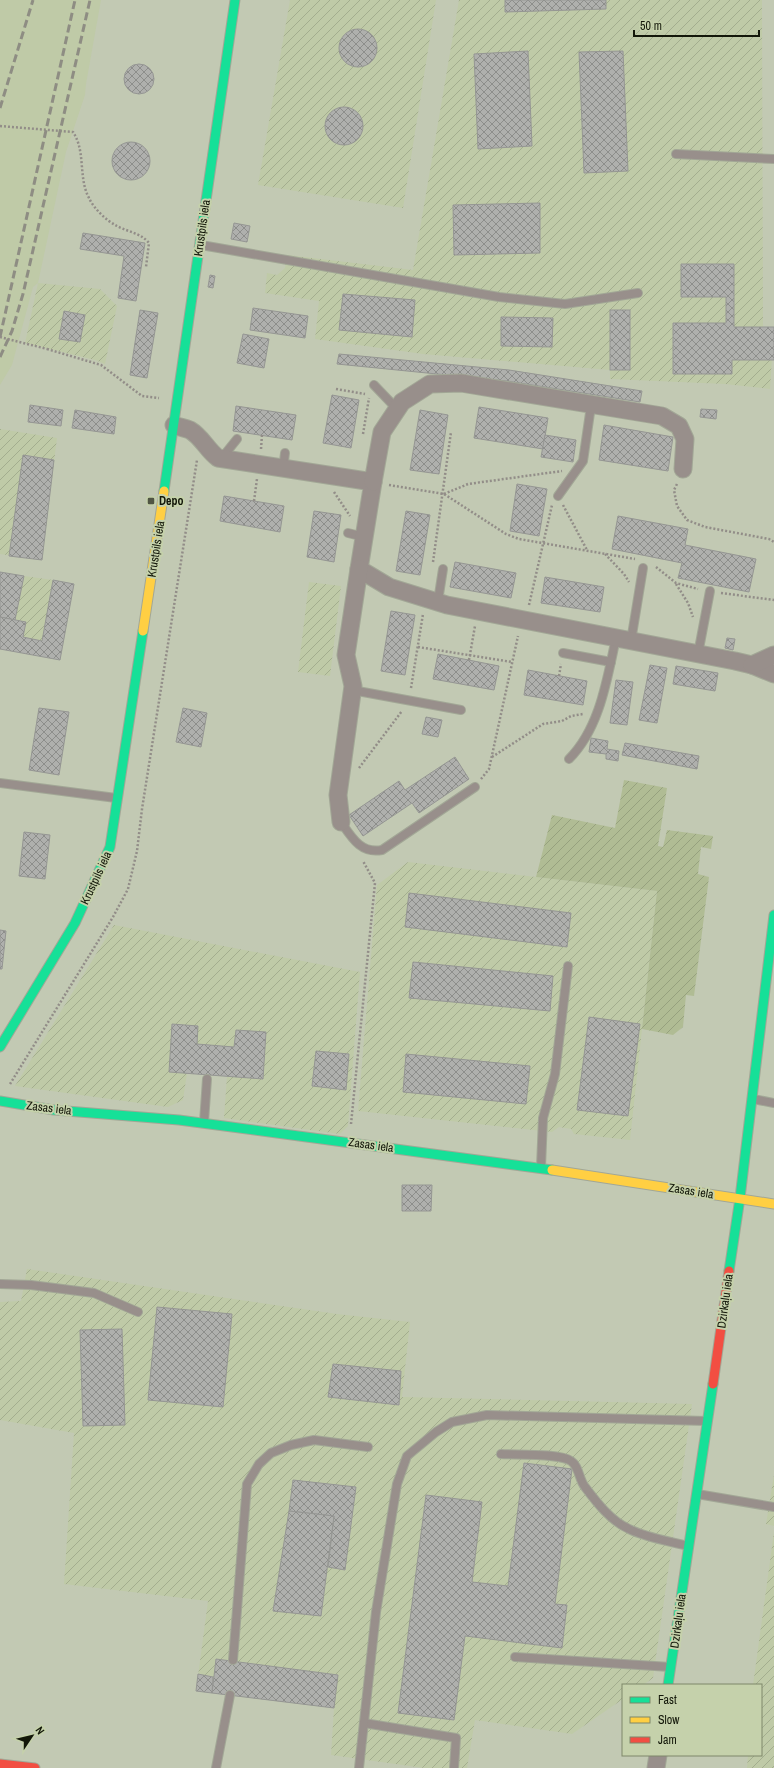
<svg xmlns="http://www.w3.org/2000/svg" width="774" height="1768" font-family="'Archivo Narrow',sans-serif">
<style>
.built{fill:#bfcaa7}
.industrial{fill:url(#industrial-furrows)}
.garden{fill:url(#garden-furrows)}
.building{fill:url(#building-cross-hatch);stroke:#959693}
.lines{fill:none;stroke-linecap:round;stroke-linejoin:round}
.lane-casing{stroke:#a2a796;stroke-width:10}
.street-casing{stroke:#a2a796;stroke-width:19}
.fast-casing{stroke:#a2a796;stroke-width:11}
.slow-casing{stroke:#a2a796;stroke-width:11}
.jam-casing{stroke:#a2a796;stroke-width:11}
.path{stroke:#928d88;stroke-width:2.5;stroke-dasharray:2 2;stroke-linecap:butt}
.lane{stroke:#988f8b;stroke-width:8}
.street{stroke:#988f8b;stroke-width:17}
.fast{stroke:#16e098;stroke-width:9}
.slow{stroke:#ffcf43;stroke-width:9}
.jam{stroke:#f24e42;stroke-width:9}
.rail{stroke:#8e8d83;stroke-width:3;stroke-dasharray:8 4;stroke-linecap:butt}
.path-bridge{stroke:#928d88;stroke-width:2.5;stroke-dasharray:2 2;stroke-linecap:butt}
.poi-dot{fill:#505544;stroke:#c5d1ab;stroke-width:1.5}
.labels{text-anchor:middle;stroke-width:4;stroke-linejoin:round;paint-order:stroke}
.street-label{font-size:12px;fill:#131709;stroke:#c5d1ab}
.poi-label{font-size:12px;font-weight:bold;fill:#131709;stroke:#c5d1ab;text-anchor:start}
</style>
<defs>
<pattern id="industrial-furrows" width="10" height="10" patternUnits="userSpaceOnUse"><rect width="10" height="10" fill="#bfcaa7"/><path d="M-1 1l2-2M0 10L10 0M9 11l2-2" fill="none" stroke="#a3ad8e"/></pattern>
<pattern id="garden-furrows" width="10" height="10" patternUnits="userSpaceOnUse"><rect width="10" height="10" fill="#b0bc94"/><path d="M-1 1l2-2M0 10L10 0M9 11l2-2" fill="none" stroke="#96a17e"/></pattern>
<pattern id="building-cross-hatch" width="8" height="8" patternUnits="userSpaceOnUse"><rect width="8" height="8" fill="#afb0ad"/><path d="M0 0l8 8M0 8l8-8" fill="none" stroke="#8d8e8b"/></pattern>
</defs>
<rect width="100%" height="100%" fill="#c2c9b3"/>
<polygon class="built" points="0,0 101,0 86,84 85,95 66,152 38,283 33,287 12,365 0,385"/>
<g class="industrial">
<polygon points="290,0 436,0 403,208 258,185"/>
<polygon points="459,0 762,0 763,327 774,327 770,389 725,384 610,379 610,370 423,354 315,339 319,301 265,293 267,273 277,275 285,268 287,255 413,270"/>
<polygon points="38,283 100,289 117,306 105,364 95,360 25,343"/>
<polygon points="0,429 57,438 42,560 0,554"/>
<polygon points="24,576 53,580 42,641 23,637 26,622 15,620"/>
<polygon points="309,582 341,586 330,676 298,672"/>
<polygon points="408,862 657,891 630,1140 574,1134 571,1129 559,1127 552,1132 358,1111 377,885"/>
<polygon points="114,925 360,972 348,1126 340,1134 224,1118 227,1076 187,1073 183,1100 168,1107 15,1086"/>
<polygon points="27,1269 337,1314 410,1322 402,1397 692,1404 653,1678 643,1685 623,1685 623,1699 572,1734 475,1720 467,1768 424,1768 331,1755 334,1708 196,1691 208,1601 64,1584 74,1433 0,1420 0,1302 21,1301"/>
<polygon points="774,1475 774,1526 766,1524"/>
<polygon points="774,1532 774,1768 747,1768 748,1755 761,1755 761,1685 753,1685"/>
</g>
<polygon class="garden" points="624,780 667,788 658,846 663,847 667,830 713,836 711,849 701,847 698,874 709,877 694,996 686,995 683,1027 673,1035 642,1029 657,891 536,877 552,815 615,828"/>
<g class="building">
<polygon points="505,0 606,0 606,9 505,12"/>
<circle cx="358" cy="48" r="19"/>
<polygon points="528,51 532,146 478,149 474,54"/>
<polygon points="623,51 628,171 584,173 579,52"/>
<circle cx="139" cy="79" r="15"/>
<circle cx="344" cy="126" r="19"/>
<circle cx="131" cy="161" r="19"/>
<polygon points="540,203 540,253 454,255 453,205"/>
<polygon points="234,223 250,226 247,242 231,239"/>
<polygon points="83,233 145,243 136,301 118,298 124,256 80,249"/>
<polygon points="681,264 734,264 734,327 774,327 774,360 732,360 732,374 673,374 673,323 726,323 726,297 681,297"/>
<polygon points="210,275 215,276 213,288 208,287"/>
<polygon points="343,294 415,300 412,337 339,330"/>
<polygon points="253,308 308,316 305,338 250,330"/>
<polygon points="140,310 158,313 147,378 130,375"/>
<rect x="610" y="310" width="20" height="60"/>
<polygon points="64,311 85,315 80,342 59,339"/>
<polygon points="501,317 553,318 552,347 501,346"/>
<polygon points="243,334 269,339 264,368 237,363"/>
<polygon points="339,354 509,370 642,391 640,402 507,381 337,364"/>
<polygon points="332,395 359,400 351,448 323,443"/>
<polygon points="30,405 63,410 61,426 28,422"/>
<polygon points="236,406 296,415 292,440 233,431"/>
<polygon points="479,407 548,418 543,449 474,438"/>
<polygon points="701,409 717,410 716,419 700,417"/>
<polygon points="75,410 116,417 114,434 72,428"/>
<polygon points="420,410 448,415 439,474 410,470"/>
<polygon points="604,425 673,437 668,471 599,460"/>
<polygon points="545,435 576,440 573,462 541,457"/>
<polygon points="23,455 54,460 42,560 9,556"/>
<polygon points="517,484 547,489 539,536 510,531"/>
<polygon points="224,496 284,506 280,532 220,521"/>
<polygon points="314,511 341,515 334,562 307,557"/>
<polygon points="406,511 430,515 420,575 396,571"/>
<polygon points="618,516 688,529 685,545 756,559 749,592 678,578 682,563 612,549"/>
<polygon points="455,562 516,573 511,598 450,587"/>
<polygon points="0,572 24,576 15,620 0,617"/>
<polygon points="545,577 604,587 600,612 541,603"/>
<polygon points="53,580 74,584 60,660 0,649 0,617 26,622 23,637 42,641"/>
<polygon points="391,611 415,615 405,675 381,671"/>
<polygon points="727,638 735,639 733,650 725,648"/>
<polygon points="438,654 499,666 494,690 433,679"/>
<polygon points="650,665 667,668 657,723 639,720"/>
<polygon points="676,666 718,673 715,691 673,684"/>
<polygon points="528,670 587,681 583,705 524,695"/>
<polygon points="616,680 633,682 627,725 610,723"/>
<polygon points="39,708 69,712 59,775 29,770"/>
<polygon points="183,708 207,713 201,747 176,742"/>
<polygon points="426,717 442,720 438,737 422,734"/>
<polygon points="591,738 608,741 607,749 619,751 618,761 606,759 606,754 589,752"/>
<polygon points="625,743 699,756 697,769 622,755"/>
<polygon points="455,757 469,779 419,813 412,803 363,836 349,815 399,781 405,790"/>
<polygon points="24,832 50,835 45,879 19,876"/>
<polygon points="409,893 571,913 567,947 405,927"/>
<polygon points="0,930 6,931 2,969 0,969"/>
<polygon points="413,962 553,976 550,1011 409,998"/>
<polygon points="589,1017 640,1024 628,1116 577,1110"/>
<polygon points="172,1024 198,1026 197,1044 234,1047 236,1030 266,1032 263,1079 169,1072"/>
<polygon points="316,1051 349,1054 346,1090 312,1086"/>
<polygon points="406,1054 530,1066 526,1104 403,1092"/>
<polygon points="402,1185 432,1185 431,1211 402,1211"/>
<polygon points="157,1307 232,1314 223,1407 148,1400"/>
<polygon points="122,1329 125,1425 83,1426 80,1330"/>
<polygon points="333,1364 401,1371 399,1405 328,1397"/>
<polygon points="524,1463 572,1469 555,1604 567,1605 562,1648 465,1636 454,1720 398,1713 426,1495 482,1502 472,1582 508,1586"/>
<polygon points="293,1480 356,1487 345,1570 328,1567 334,1516 289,1511"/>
<polygon points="289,1511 334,1516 321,1616 273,1611"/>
<polygon points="216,1659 338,1675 334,1708 212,1693"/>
<polygon points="198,1674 213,1677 212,1693 196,1691"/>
</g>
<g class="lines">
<defs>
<g id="lane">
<polyline points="676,154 774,159"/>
<polyline points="201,245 499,297 565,304 638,293"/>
<polyline points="374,385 397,409"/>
<polyline points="221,459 237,439"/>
<polyline points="283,469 285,453"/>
<polyline points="558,496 583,461 591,406"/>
<polyline points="348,533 364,537"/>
<polyline points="438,601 443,569"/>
<polyline points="631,641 643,568"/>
<polyline points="563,653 611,662"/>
<polyline points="698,654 710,591"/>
<polyline points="352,690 461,710"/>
<path d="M569 759C600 728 607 679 616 638"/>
<polyline points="0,783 116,798"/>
<path d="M341 822C352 838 361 854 382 850L475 787"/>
<polyline points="753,1099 774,1103"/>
<polyline points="204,1122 207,1079"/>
<polyline points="541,1167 543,1118 555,1074 568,966"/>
<polyline points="0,1284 31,1285 94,1293 138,1312"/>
<path d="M501 1454C516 1455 560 1453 571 1461 579 1466 579 1480 585 1487 597 1503 611 1521 629 1529 647 1538 669 1541 688 1546"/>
<polyline points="697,1494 774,1507"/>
<polyline points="515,1657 670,1667"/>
<polyline points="233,1660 247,1484 259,1464 271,1453 291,1445 314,1440 368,1447"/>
<polyline points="364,1723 456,1738 454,1768"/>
<polyline points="216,1768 230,1695"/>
<polyline points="359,1768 376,1612 397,1484 407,1456 436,1432 452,1422 487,1415 706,1421"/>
</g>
<g id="street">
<path d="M174 425C179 427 185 428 190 430 202 437 207 450 218 458L373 482 359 569 389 587 447 605 735 661 752 665 774 674"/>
<polyline points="373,482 382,432 402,402 430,384 461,383 662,416 679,426 685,439 683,469"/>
<polyline points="752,665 774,655"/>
<polyline points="341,822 338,795 353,686 346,655 359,569"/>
<polyline points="656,1768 658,1755"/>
</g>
<g id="fast">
<polyline points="164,491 235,0"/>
<polyline points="0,1047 75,923 110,847 143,631"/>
<polyline points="0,1101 54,1110 179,1120 552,1170"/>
<polyline points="729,1271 740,1198 774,915"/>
<polyline points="668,1685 713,1384"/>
</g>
<g id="slow">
<polyline points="143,631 164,491"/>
<polyline points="552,1170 774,1204"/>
</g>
<g id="jam">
<polyline points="713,1384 729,1271"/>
<polyline points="0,1764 35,1768"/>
</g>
</defs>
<use href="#lane" class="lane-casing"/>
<use href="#street" class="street-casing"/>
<use href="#fast" class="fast-casing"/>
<use href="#slow" class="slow-casing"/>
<use href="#jam" class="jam-casing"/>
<g class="path">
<path d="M0 126 73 132C86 151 78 178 89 198 94 209 107 221 117 226 128 232 141 233 149 243L146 267"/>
<polyline points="47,349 101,365 142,396 159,398"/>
<polyline points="336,389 365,394"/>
<polyline points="363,434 369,398"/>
<polyline points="261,449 262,435"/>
<polyline points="677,484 674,490 677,506 687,520 705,527 769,539 774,542"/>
<polyline points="389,485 444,494 506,534 519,539 635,559"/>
<polyline points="334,492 350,516"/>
<polyline points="444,494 468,484 562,471"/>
<polyline points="254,501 257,479"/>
<polyline points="563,505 587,550"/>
<polyline points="605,554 624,574 629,582"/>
<polyline points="433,562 451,432"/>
<polyline points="656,567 676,583 698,589"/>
<polyline points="676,584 688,603 693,617"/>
<polyline points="721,593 774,600"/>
<polyline points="529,605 552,505"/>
<polyline points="418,647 512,662"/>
<polyline points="469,660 475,626"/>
<polyline points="559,676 561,664"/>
<polyline points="411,688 423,614"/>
<polyline points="492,757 543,724 562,721 571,716 583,714"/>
<polyline points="359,768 402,711"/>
<polyline points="481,779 489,769 518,636"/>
<polyline points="10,1084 113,917 128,889 137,851 142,809 197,460"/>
<polyline points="351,1124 375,883 363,861"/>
</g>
<use href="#lane" class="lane"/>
<use href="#street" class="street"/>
<use href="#fast" class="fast"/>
<use href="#slow" class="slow"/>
<use href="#jam" class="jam"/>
<g class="rail">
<polyline points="0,108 33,0"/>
<polyline points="0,337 75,0"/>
<polyline points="0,357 12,331 23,294 90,0"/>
</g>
<polyline class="path-bridge" points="0,337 47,349"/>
</g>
<rect class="poi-dot" x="147" y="497" width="8" height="8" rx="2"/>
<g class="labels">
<g class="street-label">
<text transform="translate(202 228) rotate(-82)" y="4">Krustpils iela</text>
<text transform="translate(156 549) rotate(-81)" y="4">Krustpils iela</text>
<text transform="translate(96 878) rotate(-65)" y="4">Krustpils iela</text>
<text transform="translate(49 1108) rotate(7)" y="4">Zasas iela</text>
<text transform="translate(371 1145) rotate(8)" y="4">Zasas iela</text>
<text transform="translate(691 1191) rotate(9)" y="4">Zasas iela</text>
<text transform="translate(725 1301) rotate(-82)" y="4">Dzirkaļu iela</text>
<text transform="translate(678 1621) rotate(-82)" y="4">Dzirkaļu iela</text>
</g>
<g class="poi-label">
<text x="159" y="505">Depo</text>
</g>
</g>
<rect x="622" y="1684" width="140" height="72" fill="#c5d1ab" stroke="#7e876a"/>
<rect x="630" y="1697" width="20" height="6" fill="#16e098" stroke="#7e876a"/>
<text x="658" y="1704" font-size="12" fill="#131709">Fast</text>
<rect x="630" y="1717" width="20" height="6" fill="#ffcf43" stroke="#7e876a"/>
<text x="658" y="1724" font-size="12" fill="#131709">Slow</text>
<rect x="630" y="1737" width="20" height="6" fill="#f24e42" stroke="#7e876a"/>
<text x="658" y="1744" font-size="12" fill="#131709">Jam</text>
<g transform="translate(32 1736) rotate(55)" stroke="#c5d1ab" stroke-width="3" paint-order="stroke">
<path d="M0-3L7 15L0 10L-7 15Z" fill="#131709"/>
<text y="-6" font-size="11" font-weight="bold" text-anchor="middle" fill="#131709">N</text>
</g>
<path d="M634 30v6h125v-6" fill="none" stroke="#131709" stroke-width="2"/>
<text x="640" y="30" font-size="12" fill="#131709" stroke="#c5d1ab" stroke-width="3" paint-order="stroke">50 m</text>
</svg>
